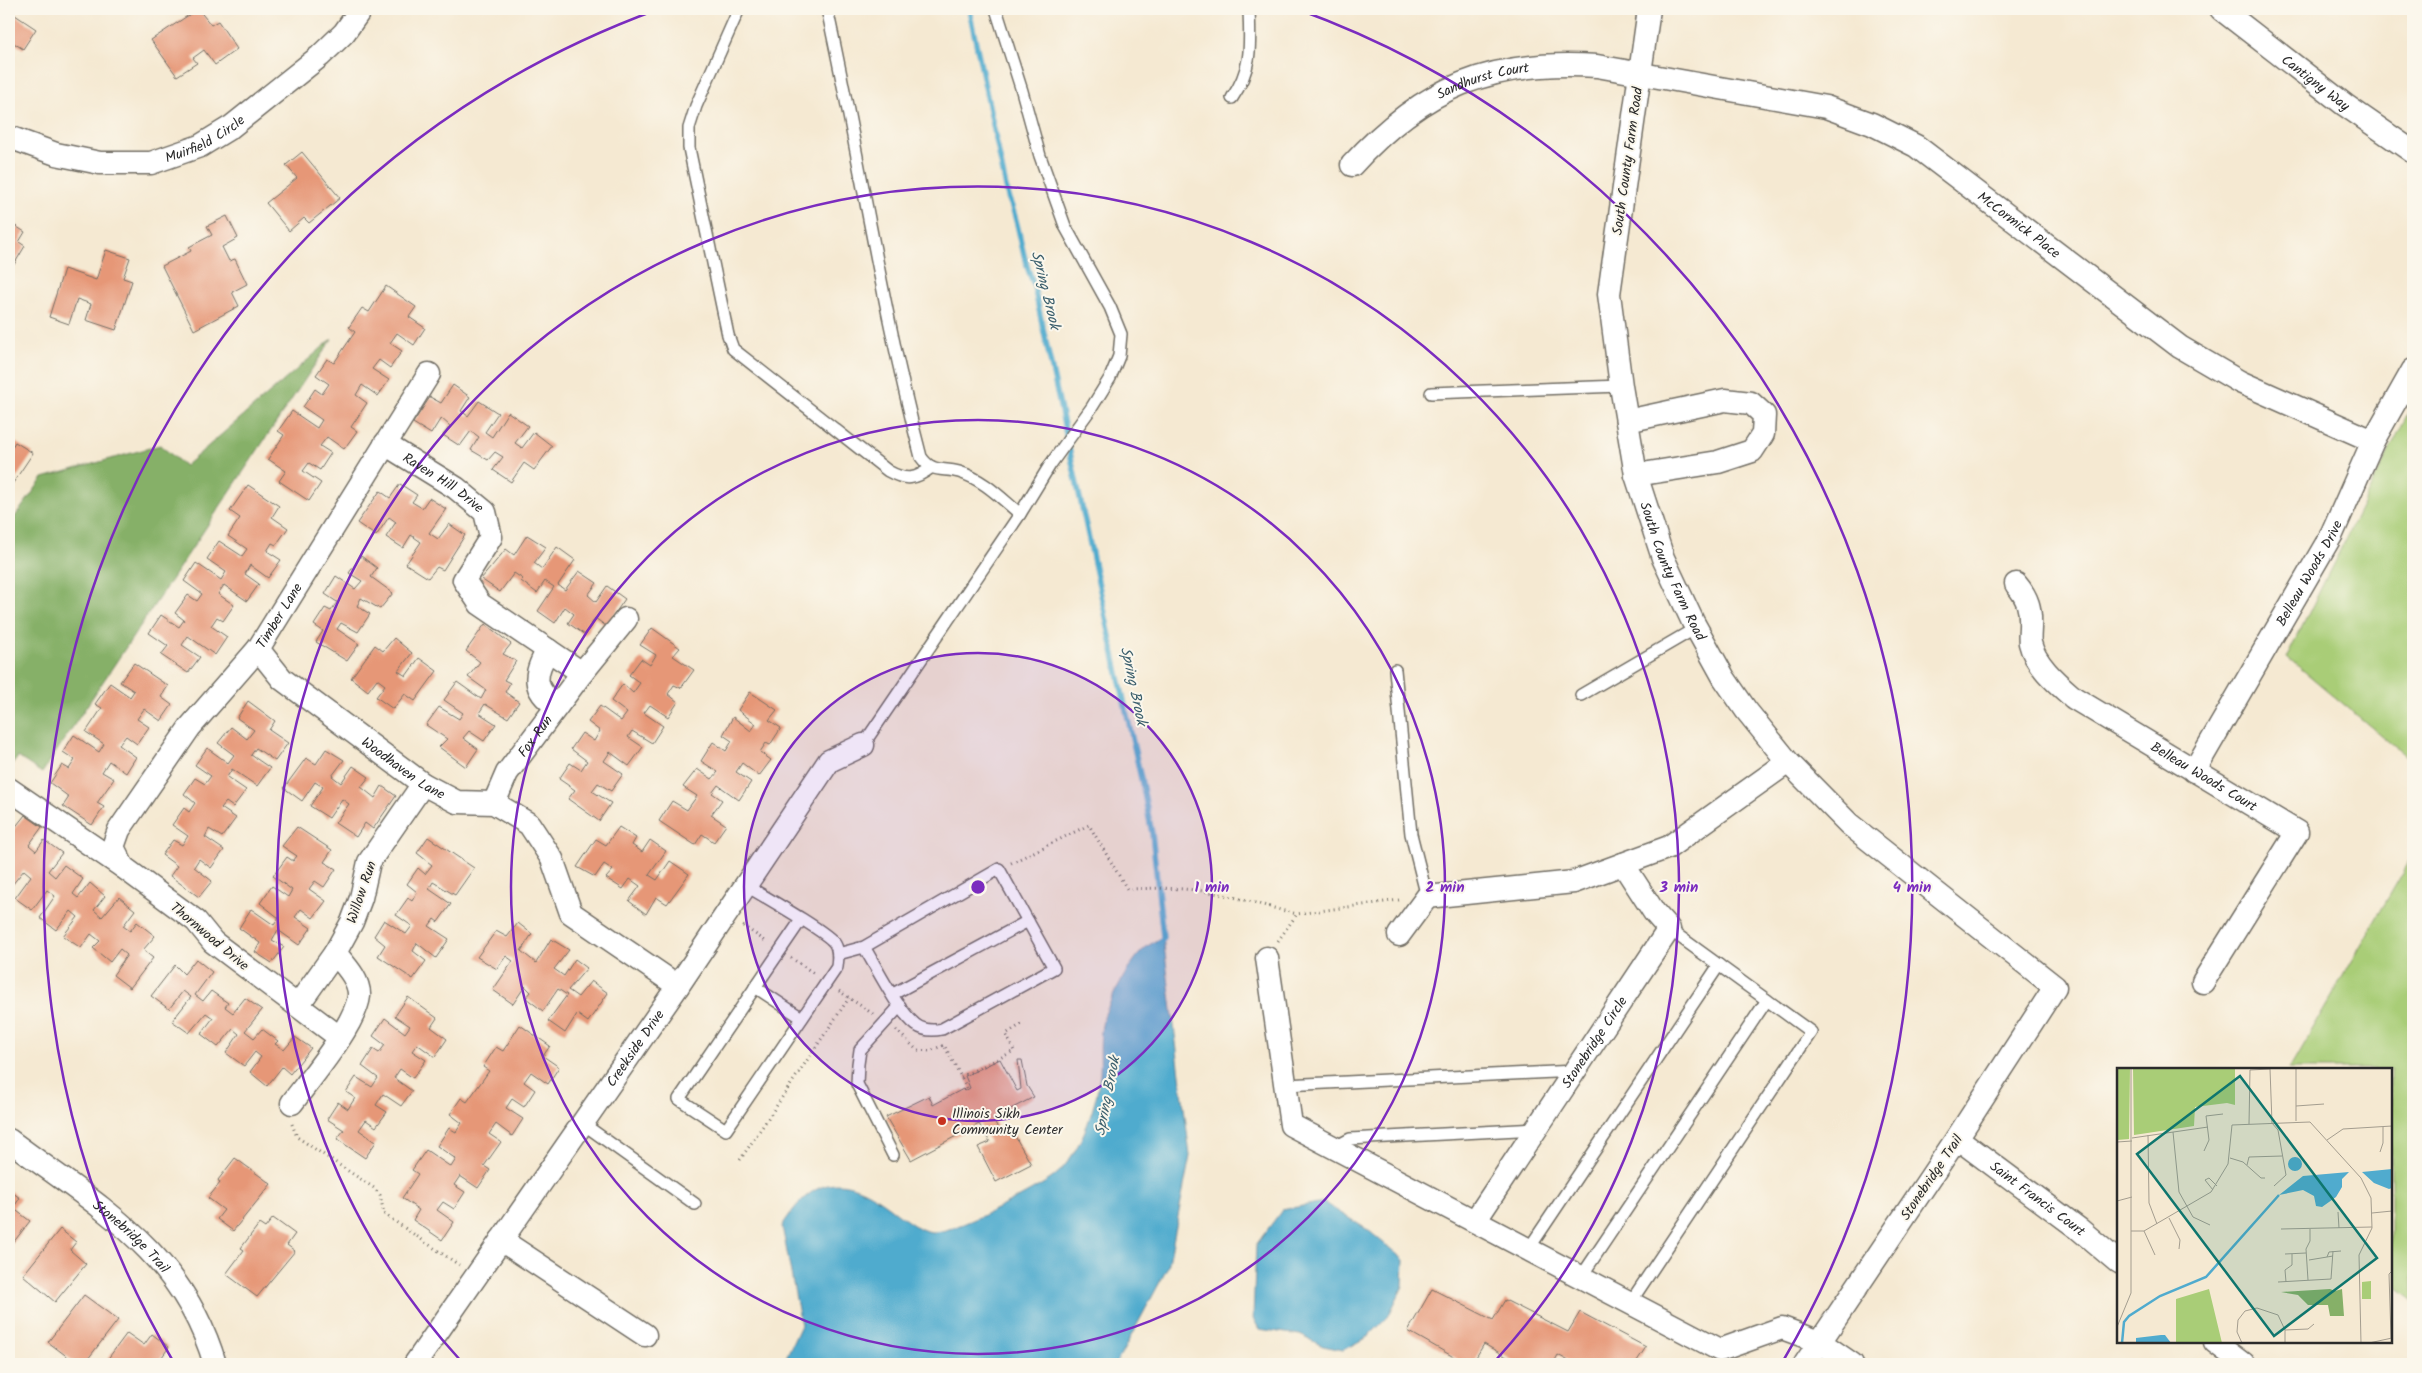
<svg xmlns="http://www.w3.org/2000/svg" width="2422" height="1373" font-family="Kalam,sans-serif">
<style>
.green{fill:#a9cd77;stroke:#6a7c51}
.forest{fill:#86b068;stroke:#586e4a}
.water{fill:#50abce;stroke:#3e6b7c}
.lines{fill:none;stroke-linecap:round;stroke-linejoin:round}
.stream{stroke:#50abce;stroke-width:5.5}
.building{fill:#e69777}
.service-casing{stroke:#726e65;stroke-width:14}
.minor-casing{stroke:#726e65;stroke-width:25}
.path{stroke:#726e65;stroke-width:3;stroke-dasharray:1 4;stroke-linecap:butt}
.service{stroke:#fff;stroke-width:11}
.minor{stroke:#fff;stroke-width:22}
.ring{fill:none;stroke:#7b2cbf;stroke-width:2.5}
.poi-dot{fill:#c8321e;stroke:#fbf7ec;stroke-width:2}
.labels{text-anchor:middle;stroke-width:4;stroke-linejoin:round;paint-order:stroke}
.street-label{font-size:14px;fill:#2b2b2b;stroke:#fbf7ec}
.poi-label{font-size:14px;fill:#2b2b2b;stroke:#fbf7ec;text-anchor:start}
.water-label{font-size:15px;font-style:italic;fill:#3a5e6c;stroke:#fbf7ec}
.inset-river{fill:none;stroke:#50abce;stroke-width:2.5}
.inset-road{fill:none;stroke:#a49d8f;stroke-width:1}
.view{fill:#0f766e;fill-opacity:0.15;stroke:#0f766e;stroke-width:2.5}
.inset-edge{fill:none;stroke:#2b2b2b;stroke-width:2.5}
.centre{fill:#7b2cbf;stroke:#fbf7ec;stroke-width:2.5}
.ring-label{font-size:15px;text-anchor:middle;font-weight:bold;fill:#7b2cbf;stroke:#fbf7ec;stroke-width:4;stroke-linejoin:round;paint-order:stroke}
</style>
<rect width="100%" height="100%" fill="#fbf7ec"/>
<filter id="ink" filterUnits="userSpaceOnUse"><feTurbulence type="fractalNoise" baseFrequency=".02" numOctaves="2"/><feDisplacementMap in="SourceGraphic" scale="10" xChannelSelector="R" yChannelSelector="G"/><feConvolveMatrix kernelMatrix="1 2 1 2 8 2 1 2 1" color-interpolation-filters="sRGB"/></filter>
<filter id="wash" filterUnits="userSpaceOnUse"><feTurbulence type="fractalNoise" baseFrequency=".0096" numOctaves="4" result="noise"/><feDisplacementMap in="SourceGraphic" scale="20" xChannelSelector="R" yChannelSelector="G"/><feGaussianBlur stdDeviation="1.12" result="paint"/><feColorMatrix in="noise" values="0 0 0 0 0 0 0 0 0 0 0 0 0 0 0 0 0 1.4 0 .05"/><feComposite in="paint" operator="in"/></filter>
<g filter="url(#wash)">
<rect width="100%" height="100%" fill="#f5e9d2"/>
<g class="green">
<polygon points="2413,403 2413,762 2287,657"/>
<polygon points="2413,855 2413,1301 2391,1284 2391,1069 2289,1069"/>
</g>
<polygon class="forest" points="332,339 42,773 18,757 9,769 9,525 43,478 160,445 185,466"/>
<g class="water">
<path d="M1163 937 1190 1156 1168 1267 1116 1364H783L801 1325 782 1226C811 1180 839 1171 884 1203 899 1213 914 1230 932 1232 953 1234 1029 1193 1049 1180 1078 1162 1097 1106 1100 1074 1101 1058 1099 1040 1102 1025 1105 1007 1130 961 1144 949 1149 944 1157 941 1163 937Z"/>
<polygon points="1323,1202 1368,1230 1404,1260 1403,1286 1388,1317 1369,1336 1343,1350 1323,1346 1300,1335 1259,1329 1253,1318 1256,1245 1282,1210"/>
</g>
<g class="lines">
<path class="stream" d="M969 9 1008 197C1021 224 1020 255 1033 282L1143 788 1152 833 1163 937 1161 942"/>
</g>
<g id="blocks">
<g class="building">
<polygon points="198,9 211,25 218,21 237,49 215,65 204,50 193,58 197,63 177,76 151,40"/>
<polygon points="9,11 36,29 23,49 9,40"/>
<polygon points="302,152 340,198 309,223 304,218 289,231 266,203 297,178 286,165"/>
<polygon points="227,216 238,238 222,247 229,261 235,259 247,284 232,292 239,306 194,330 162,266 191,251 189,247 212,235 207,226"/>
<polygon points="9,222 25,232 19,242 25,246 9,273"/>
<polygon points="106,250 130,258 123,278 132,281 116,330 86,320 91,304 77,299 69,324 49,317 64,269 96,280"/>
<polygon points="386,286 416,307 409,317 425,328 414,345 397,333 390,343 402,351 390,368 379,360 372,369 389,380 378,396 362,385 356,395 367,403 351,427 357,431 344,449 327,437 320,446 331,453 320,470 309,463 303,471 321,483 309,501 279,481 286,471 268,459 284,435 278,431 292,411 317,428 322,420 303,407 315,389 322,394 329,384 316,375 327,359 334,363 355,332 349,327 362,308 369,312"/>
<polygon points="453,385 470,397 461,411 468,416 479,401 498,413 485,432 492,437 508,412 528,426 515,443 522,448 534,432 552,446 534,470 524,463 511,482 493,470 503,457 495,452 488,460 471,450 479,437 471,431 460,446 443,435 450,426 441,418 431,434 413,423 430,397 441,403"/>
<polygon points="15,442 33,453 11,486 9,484 9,452"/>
<polygon points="400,484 417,495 412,502 422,508 429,498 446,509 429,533 438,539 449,524 465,535 443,570 437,567 428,578 406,564 421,542 411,535 403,548 386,537 396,522 389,517 376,536 357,523 380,491 390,498"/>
<polygon points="248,485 279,506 272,517 288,528 276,545 272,543 267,551 281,560 268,578 250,565 245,574 259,584 247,601 224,585 218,594 234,605 223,621 217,617 211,626 227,637 215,655 188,636 182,645 200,657 188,673 161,655 168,646 149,633 161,615 179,627 184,620 175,613 188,595 197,601 202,594 184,581 196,563 221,580 226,572 207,559 219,541 242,556 247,549 228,536 240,518 230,511"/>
<polygon points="527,535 546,547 534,563 542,569 557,547 575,560 558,585 565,590 579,571 597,583 588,595 596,602 607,586 625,599 606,626 595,618 585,635 568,623 574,614 565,607 555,623 538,611 554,587 545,581 537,593 521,581 523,579 514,573 500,592 481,579 506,549 514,555"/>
<polygon points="361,556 377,568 371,577 393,593 380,609 361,598 357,606 370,614 358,632 341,623 337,629 359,644 347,661 316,642 323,631 314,625 325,608 331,611 337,602 325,594 336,576 355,589 362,581 349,573"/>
<polygon points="485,624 511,644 503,654 516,661 504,680 510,683 505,692 519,702 508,718 485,704 479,713 496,724 484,741 469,731 463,738 478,749 466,767 439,747 447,739 426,725 439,707 459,719 463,713 444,700 457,682 481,699 486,690 468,677 480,662 466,651"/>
<polygon points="652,628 680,648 673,656 694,670 681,688 674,685 668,694 678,702 668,717 650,705 644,713 663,726 652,743 632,731 628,737 643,747 629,766 610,752 604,761 623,774 611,791 598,783 592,791 611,803 599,821 568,799 575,790 559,779 570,763 581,770 587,761 571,749 582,733 594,741 600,731 588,722 600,706 621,721 627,713 611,701 623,684 633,693 640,683 629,675 641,659 650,665 656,655 640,645"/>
<polygon points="394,638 412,653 398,671 406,676 419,658 437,671 415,701 405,694 393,709 376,697 385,685 377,679 368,691 351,678 375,645 383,651"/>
<polygon points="134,663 168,686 161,697 172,705 161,721 144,709 137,719 149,727 137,744 126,736 119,745 136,757 126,773 109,761 102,772 114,779 97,803 104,807 92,825 63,806 69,797 50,783 62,765 69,769 75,760 63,752 74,735 99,752 104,744 86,732 102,708 95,704 110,683 130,697 134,691 120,682"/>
<polygon points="750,692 777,710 769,720 781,728 770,745 766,743 760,752 771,760 759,776 742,763 736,772 751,782 739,800 718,785 712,793 722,800 711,815 726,825 714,842 702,834 695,845 659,821 672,801 687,810 697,796 683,787 697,769 712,779 718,772 701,761 713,742 726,751 732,741 723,735 733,717 751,731 756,724 738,710"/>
<polygon points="248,701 275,721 269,730 288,743 275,761 256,748 251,755 270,768 257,786 232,769 227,777 246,790 233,807 226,802 221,808 236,818 222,837 209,829 205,837 224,850 211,868 199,859 194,867 212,881 199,897 170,876 177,866 162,855 173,840 182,845 188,836 172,825 184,808 189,812 195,803 184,794 195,778 205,784 211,776 195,765 207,748 228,763 234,755 218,743 231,727 247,739 254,730 237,718"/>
<polygon points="326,749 344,760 332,776 341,783 353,766 369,777 361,787 375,798 382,786 396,796 373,829 365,823 356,837 335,823 349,804 342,799 329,818 310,806 323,787 315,782 302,801 284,788 306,758 316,764"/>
<polygon points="25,815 42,827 29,845 36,851 44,840 62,853 48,871 55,877 64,865 83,879 73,894 78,898 90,883 105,896 94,910 102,917 119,897 135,910 123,926 130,931 137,922 155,936 143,950 153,958 130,988 113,975 127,955 120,949 110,962 93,948 100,941 91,934 81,948 63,936 78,917 71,911 56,930 40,918 55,896 47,890 32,910 15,898 31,876 24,870 12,885 9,882 9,835"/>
<polygon points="297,827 332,850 324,862 336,869 324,887 315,881 309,889 326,901 313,918 301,909 295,917 311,928 299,945 278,930 272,940 284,947 272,963 255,952 260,943 239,928 251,909 274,925 279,918 260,903 272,886 288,897 292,890 273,876 287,857 293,861 297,856 282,846"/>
<polygon points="619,827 636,838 632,845 642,852 650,840 666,851 649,875 657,880 670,861 689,874 667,904 656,897 646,914 629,901 640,886 630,879 623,889 606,878 613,870 604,864 595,877 577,867 596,839 606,845"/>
<polygon points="428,837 474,868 455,895 433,882 429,889 451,904 438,922 434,919 429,926 449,939 436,958 417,943 413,951 426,961 413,979 378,956 385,945 374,936 384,920 406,934 412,926 396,915 408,898 412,901 417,892 407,884 418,868 425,874 432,865 417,853"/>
<polygon points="518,923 532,934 521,951 536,963 551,939 569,950 554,969 564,976 575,959 587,968 568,990 578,997 591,981 608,993 588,1022 577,1014 565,1033 548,1021 567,995 558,989 543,1011 526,998 531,992 525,986 513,1004 493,990 513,961 506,956 497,969 477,957 496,931 507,937"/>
<polygon points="196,959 212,972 195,995 203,1001 211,991 228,1003 225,1007 233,1013 245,998 262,1010 245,1031 254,1038 262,1029 278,1041 275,1044 284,1050 295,1037 311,1048 290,1074 282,1067 267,1086 250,1072 261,1057 255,1052 244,1066 226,1053 239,1034 233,1029 218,1047 201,1034 213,1018 206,1013 189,1033 172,1021 191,997 183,991 169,1009 151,996 175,965 184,974"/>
<polygon points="408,997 437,1018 431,1027 447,1039 435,1057 417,1044 412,1051 426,1060 413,1078 400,1069 394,1078 412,1091 401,1106 383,1094 376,1105 387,1112 376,1127 366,1120 359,1130 376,1142 365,1158 337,1139 344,1130 327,1119 338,1102 348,1109 355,1098 346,1092 356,1077 372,1087 378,1078 362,1066 373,1049 379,1053 385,1045 373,1036 385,1018 405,1033 410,1026 395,1016"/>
<polygon points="520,1025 550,1046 543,1056 559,1067 548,1084 531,1072 524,1082 535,1090 524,1107 512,1099 506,1108 523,1119 512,1136 496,1124 489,1134 501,1142 484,1166 490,1170 478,1188 460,1176 454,1185 465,1192 454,1209 443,1202 437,1210 454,1222 442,1240 413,1220 419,1210 402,1198 418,1174 412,1170 426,1150 451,1167 456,1159 437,1146 449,1128 456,1132 462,1123 450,1114 461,1098 467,1102 489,1071 483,1067 496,1047 503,1051"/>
<polygon points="1000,1059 1017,1091 1021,1089 1018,1060 1022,1060 1027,1086 1034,1097 993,1118 1001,1135 1012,1131 1031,1164 996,1182 978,1147 990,1142 979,1124 911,1160 886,1117 929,1096 933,1105 963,1089 965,1091 970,1088 965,1076"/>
<polygon points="235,1158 271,1184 233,1231 217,1219 224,1210 208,1198 220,1183 218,1180"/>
<polygon points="9,1190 20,1198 13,1208 30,1221 9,1248"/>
<polygon points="273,1218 295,1234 287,1245 295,1251 257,1297 226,1274 244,1250 241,1248 259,1224 265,1228"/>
<polygon points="60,1229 76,1242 70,1250 86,1264 55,1302 23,1275"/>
<polygon points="1432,1289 1493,1320 1505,1300 1568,1332 1580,1312 1646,1347 1635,1364 1574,1364 1558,1355 1553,1364 1519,1364 1484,1344 1472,1364 1466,1364 1408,1331"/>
<polygon points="84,1295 118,1320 84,1364 77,1364 48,1342"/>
<polygon points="127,1333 144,1345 152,1334 169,1347 157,1364 104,1364"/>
</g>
</g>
</g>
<g filter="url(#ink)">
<use href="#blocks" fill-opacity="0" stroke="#726e65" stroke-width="1"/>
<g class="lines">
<defs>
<g id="service">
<path d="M739 9 696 106 689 128V148L728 335 733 349 888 471C906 481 915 480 932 467"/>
<path d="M827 9C860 158 882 309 921 457 933 474 942 467 959 472 983 479 1001 498 1020 514"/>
<path d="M1232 98C1253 67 1250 44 1249 9"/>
<polyline points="1431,393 1621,386"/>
<polyline points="1395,670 1411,834 1427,897"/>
<polyline points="1581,695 1696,628"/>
<polyline points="863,745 1020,514 1050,465 1092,407 1110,378 1119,356 1121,334 1110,307 1065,226 1040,156 1022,91 996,9"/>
<path d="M745 885C760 894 829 933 835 944 839 951 838 959 837 967L726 1130 679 1099 801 920"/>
<path d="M838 954 864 947 999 869 1054 968 942 1029C933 1031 923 1030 916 1025 897 1010 877 968 864 947"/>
<polyline points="755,987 802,1018"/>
<polyline points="893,994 1028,921"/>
<polyline points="1285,1085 1575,1071"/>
<polyline points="582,1123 695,1204"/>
<polyline points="1333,1148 1350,1139 1536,1129"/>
<polyline points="893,1155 857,1084 858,1064 860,1050 900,1006"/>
<polyline points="1528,1250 1719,965"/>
<polyline points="1581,1277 1767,1000"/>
<polyline points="1630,1303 1811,1032 1669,929"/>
</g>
<g id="minor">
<path id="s1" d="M1649 9 1609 294 1621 386 1636 475 1663 558 1693 622 1724 678 1746 710 1788 762 1849 824 2055 987 1957 1138 1805 1364"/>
<path id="s2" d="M2221 9 2345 105 2413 152"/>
<path id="s3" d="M9 137 56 154 100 163H151L200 146 231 127 320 56 344 33 361 9"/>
<path id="s4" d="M1352 165C1423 87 1492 59 1597 66L1826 107 1872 124 1916 146 2180 347 2240 382 2373 441"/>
<polyline points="1627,421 1725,400 1751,403 1764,415 1763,434 1752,451 1718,462 1636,475"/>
<path id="s5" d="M385 444 456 488 485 512 491 537 464 580 480 604 582 673"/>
<path id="s6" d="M2016 584C2028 598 2031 609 2030 627 2030 632 2029 638 2030 643 2035 665 2058 684 2074 698L2297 832 2203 982"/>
<path id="s7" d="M258 649 282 679 423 784 457 802 494 803 529 824 552 859 571 913 678 986"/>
<path d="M548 650C534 673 531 690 557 706"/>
<path id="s8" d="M2194 771 2332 534 2373 441 2413 370"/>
<polyline points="9,789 123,867"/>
<path id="s9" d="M494 803 507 773 582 673 626 619"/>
<polyline points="1399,935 1427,897 1574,882 1669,847 1788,762"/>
<polyline points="1267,958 1291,1125 1720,1350 1782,1328 1820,1342 1852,1364"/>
<polyline points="298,1005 335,953 352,922 361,898 369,862 423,784"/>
<path id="s10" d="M339 1037 213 942 196 921 123 867 113 847 119 830 190 727 258 649 429 374"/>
<path d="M292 1103C310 1079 356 1024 359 996 360 980 345 965 335 953"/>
<path id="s11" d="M1957 1138 2079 1229 2118 1262"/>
<path id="s12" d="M9 1140C97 1206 182 1251 215 1364"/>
<path id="s13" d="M1475 1221 1669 929 1654 912 1623 864"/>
<polyline points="501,1240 645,1335"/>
<polyline points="2215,1342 2244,1364"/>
<path id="s14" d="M415 1364 678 986 829 761 863 745"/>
</g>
</defs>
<use href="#service" class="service-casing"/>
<use href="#minor" class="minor-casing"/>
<g class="path">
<path d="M1011 863 1089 825 1127 889C1157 888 1189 887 1219 894 1245 899 1271 908 1297 914"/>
<polyline points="743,926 767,942"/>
<polyline points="1278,941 1297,914 1399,900"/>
<polyline points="791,958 815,974"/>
<polyline points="839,991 873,1014"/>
<polyline points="896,1030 917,1050 930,1051 944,1045 967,1088"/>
<polyline points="961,1077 1014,1051 1006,1034 1022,1024"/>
<polyline points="292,1124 297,1137 374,1188 380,1195 384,1214 459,1265"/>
<polyline points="740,1160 849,998"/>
</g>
<use href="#service" class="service"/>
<use href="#minor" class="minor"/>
</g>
</g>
<circle cx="978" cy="887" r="234" fill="#7b2cbf" fill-opacity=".12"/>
<g class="ring">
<circle cx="978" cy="887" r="234"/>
<circle cx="978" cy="887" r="467"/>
<path d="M461 1361A701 701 0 1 1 1495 1361"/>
<path d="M173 1361A934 934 0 0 1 659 9M1297 9A934 934 0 0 1 1783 1361"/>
</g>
<circle class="poi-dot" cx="942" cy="1121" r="5"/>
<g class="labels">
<g class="street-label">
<text dy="5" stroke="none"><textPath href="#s4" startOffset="159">Sandhurst Court</textPath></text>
<text dy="5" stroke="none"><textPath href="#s2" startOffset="120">Cantigny Way</textPath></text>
<text dy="5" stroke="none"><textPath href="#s3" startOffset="205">Muirfield Circle</textPath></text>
<text transform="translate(1627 161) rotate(-82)" y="5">South County Farm Road</text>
<text dy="5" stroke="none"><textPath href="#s4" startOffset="736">McCormick Place</textPath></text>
<text dy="5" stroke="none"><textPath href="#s5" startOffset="70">Raven Hill Drive</textPath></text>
<text dy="5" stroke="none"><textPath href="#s1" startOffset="574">South County Farm Road</textPath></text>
<text dy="5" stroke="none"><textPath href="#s8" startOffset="229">Belleau Woods Drive</textPath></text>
<text dy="5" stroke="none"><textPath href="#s10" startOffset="584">Timber Lane</textPath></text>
<text dy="5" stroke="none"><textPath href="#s9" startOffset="79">Fox Run</textPath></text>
<text dy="5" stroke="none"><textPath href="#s7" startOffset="189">Woodhaven Lane</textPath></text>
<text dy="5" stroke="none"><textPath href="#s6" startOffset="286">Belleau Woods Court</textPath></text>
<text transform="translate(361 892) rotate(-71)" y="5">Willow Run</text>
<text transform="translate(210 936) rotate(40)" y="5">Thornwood Drive</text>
<text dy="5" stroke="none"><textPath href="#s13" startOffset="215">Stonebridge Circle</textPath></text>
<text dy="5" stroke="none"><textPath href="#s14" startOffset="385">Creekside Drive</textPath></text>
<text transform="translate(1931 1177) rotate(-56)" y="5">Stonebridge Trail</text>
<text dy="5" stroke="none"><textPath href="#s11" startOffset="101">Saint Francis Court</textPath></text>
<text dy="5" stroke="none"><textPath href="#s12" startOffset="156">Stonebridge Trail</textPath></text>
</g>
<g class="poi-label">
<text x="952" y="1118">Illinois Sikh<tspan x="952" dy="16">Community Center</tspan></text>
</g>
<g class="water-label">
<text transform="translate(1046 290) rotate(76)" y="5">Spring Brook</text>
<text transform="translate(1134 686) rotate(78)" y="5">Spring Brook</text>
<text transform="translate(1107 1096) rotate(-79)" y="5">Spring Brook</text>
</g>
</g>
<g transform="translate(2117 1068)">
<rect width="275" height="275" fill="#f5e9d2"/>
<path d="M0 0H13L12 71 0 72ZM16 0H118V37L110 35 78 39 77 58 17 67ZM254 213V231H245V214ZM92 221 105 275H59V231Z" fill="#a9cd77"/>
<path d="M213 221 218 223 225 221 227 248H213L211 237H191L181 227 164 224Z" fill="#86b068"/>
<path d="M171 96a7 7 0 1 1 14 0a7 7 0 1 1-14 0ZM275 101V120L272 121 257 115 245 104ZM232 104 225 111V119L219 129 205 139 199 138 197 128 186 122 162 127 186 108ZM44 267H48L54 275H19V270Z" fill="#50abce"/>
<path class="inset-river" d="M5 275 7 254 12 248 43 228 89 209 162 127"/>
<path class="inset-road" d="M179 0V53M179 38 207 36M132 56 133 2 153 1 155 55 161 62 169 107 157 118M56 64 62 124 76 149 93 157M31 67 32 135 40 156M15 70 91 59M210 72 226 61 275 58M0 74 15 73M87 83 92 72 89 48 106 46M263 84 266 75V59M113 90 126 94 144 110H148M130 97 132 89 165 88M96 122 88 112 92 110 100 118M0 133 15 129M221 144 222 160M255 145 275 143M52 150 63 172 62 181M164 161 255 159M14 163H27L94 124 111 96 115 57 193 54 244 110 254 130 255 160 242 187 244 275M27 163 38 187M168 186 189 185M210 189 212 184 224 183M192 192 216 188M191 212 189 181 193 173V161M161 214 214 211 216 183M169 214 168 202 175 197V186M0 259 14 225V0M168 262 191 261 197 256M274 270 272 206 275 203M125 275 120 264 121 252 128 243 140 240 161 247 168 262V275M252 275 275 270"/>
<path class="view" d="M123 8 260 190 157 268 20 86Z"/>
<rect width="275" height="275" class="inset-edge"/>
</g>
<circle cx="978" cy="887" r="8" class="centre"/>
<g class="ring-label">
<text x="1212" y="892">1 min</text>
<text x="1445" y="892">2 min</text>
<text x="1679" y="892">3 min</text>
<text x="1912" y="892">4 min</text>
</g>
<rect width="2422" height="1373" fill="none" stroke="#fbf7ec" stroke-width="30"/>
</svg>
